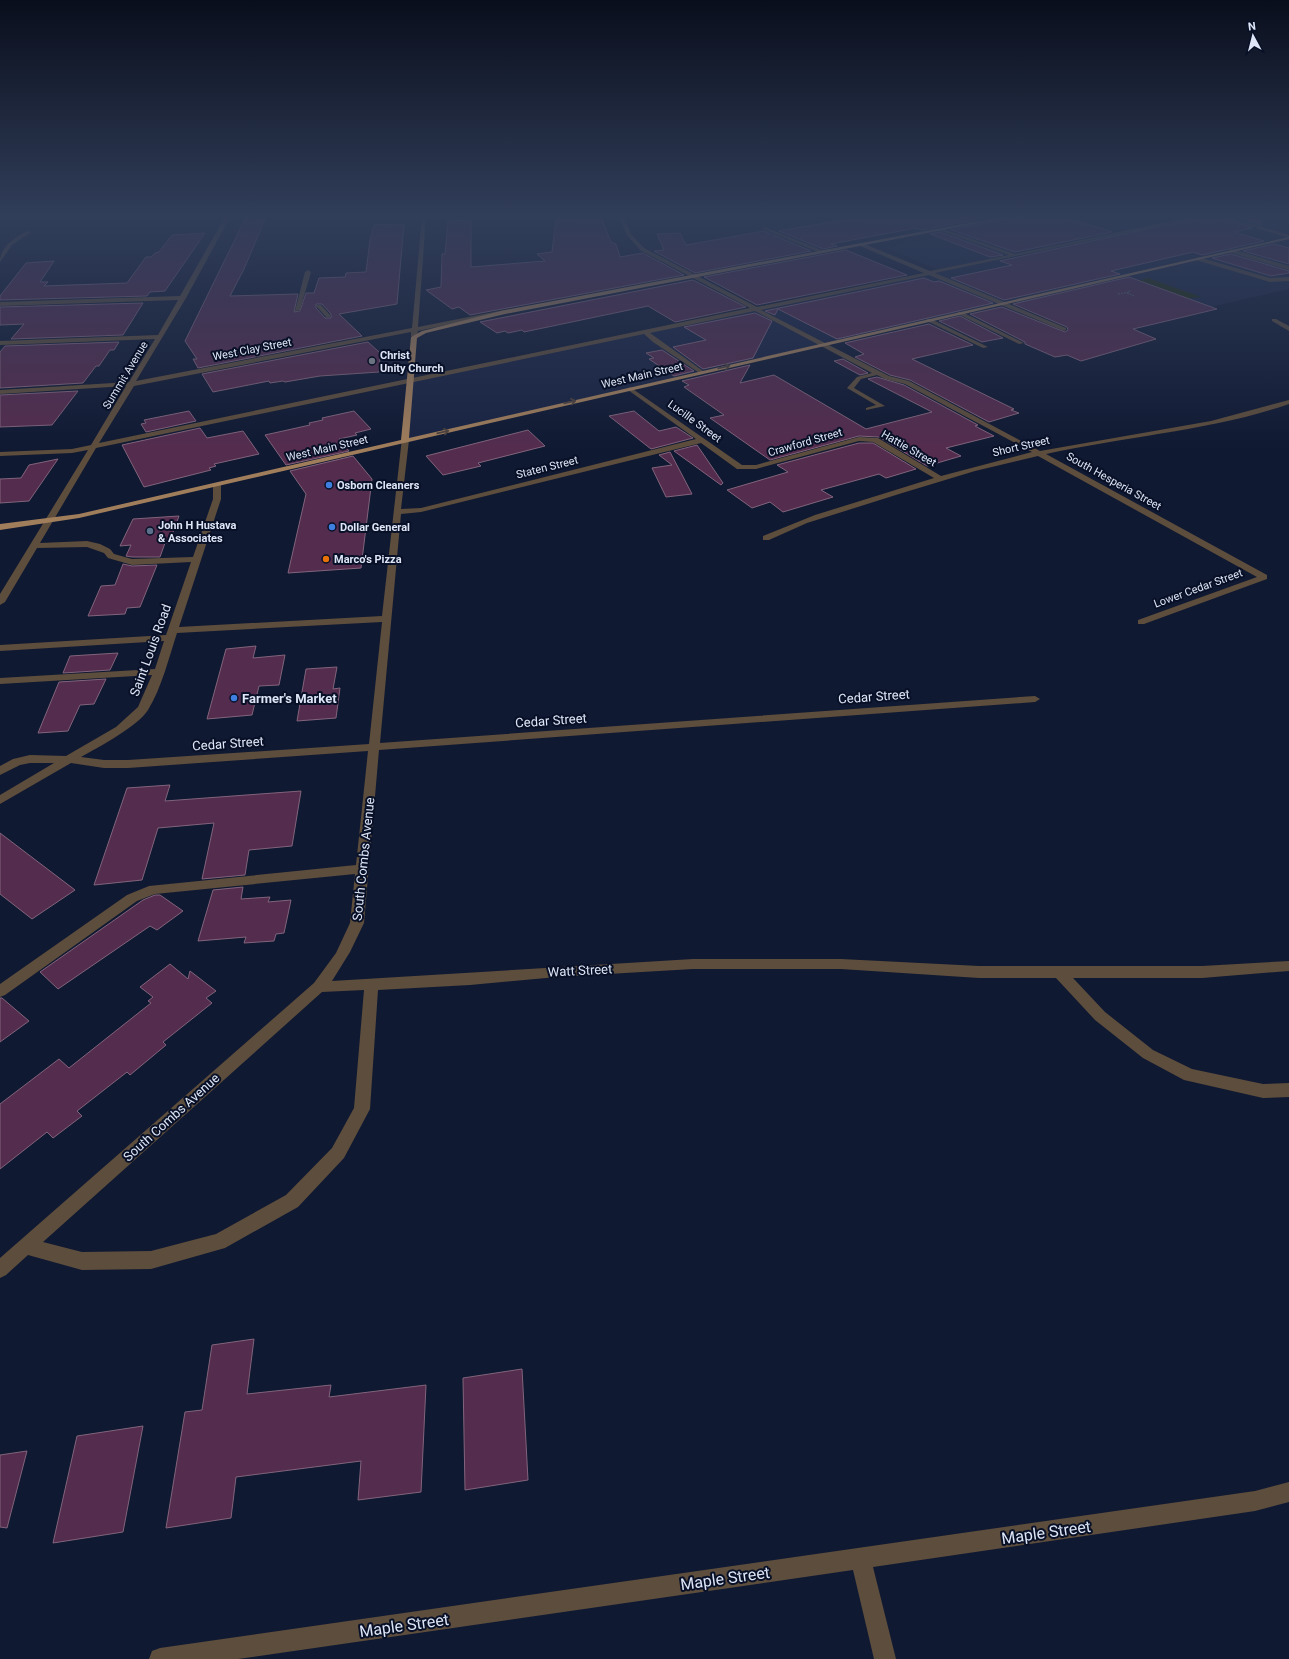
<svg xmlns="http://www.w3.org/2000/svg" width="1289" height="1659" font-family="Roboto,sans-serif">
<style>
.built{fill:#182341}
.green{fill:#1d2a00}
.building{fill:#542c4e;stroke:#81647b;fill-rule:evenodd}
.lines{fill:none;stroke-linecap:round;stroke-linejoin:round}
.path{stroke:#626b80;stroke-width:1;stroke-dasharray:2 1;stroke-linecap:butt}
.minor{fill:#5d4d3c;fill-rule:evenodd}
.major{fill:#a17e5b;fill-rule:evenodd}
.oneway{stroke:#4d423e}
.worship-dot{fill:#6b7280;stroke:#081027;stroke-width:1.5}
.shop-dot{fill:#3f7fe0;stroke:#081027;stroke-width:1.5}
.service-dot{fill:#5c6f8a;stroke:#081027;stroke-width:1.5}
.food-dot{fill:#e8710a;stroke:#081027;stroke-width:1.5}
.labels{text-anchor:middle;stroke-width:4;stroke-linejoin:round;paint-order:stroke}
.far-street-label{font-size:11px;fill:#dde5f6;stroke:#081027}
.far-poi-label{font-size:11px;font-weight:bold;fill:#dde5f6;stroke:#081027;text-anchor:start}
.street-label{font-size:13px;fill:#dde5f6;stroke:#081027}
.poi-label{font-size:13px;font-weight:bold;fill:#dde5f6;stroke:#081027;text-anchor:start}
.near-street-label{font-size:16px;fill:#dde5f6;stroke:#081027}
</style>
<rect width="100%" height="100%" fill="#101932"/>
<polygon class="built" points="1042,217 1289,217 1289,289 1092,334 1012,301 405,440 411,381 938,270 885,247"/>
<polygon class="green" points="1148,278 1201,297 1187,298 1078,295"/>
<g class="building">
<path d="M246 217H266L244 269 230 296 298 294 294 312 300 311 306 293H314L319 278 345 277 346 273 366 272 370 240 374 225 404 224 397 304 339 314 362 336 198 368 193 359H197L185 341ZM316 304H322L331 314V318H325L316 308Z"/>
<polygon points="577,217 601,217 611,242 616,244 620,257 643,253 684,275 470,315 459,307 452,309 426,290 441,287 442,254 445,254 448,221 471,220 471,267 545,261 537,254 552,252 556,219"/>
<polygon points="860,217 990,217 921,230 916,228 831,244 837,246 823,249 779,231"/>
<polygon points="1012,217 1064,217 1112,232 1015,252 951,230"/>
<polygon points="1202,217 1219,217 1252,228 1234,232 1264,241 1202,255 1193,252 1111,271 1120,274 1004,300 951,278 1012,265 1000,261"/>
<polygon points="1234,217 1261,217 1262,225"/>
<polygon points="764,231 811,251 695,273 654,251 664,250 657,234 680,233 686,245"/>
<polygon points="940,232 1003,255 990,257 930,234"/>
<polygon points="205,233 165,291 150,292 147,296 0,300 0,296 26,263 54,261 40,282 48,282 44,286 127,283 146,257 151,257 155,253 159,252 172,235"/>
<polygon points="1274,244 1289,248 1289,264 1243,251"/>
<polygon points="846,250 907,275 757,305 704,277"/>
<polygon points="1231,254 1289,271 1289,273 1271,276 1212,258"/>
<polygon points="1129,277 1217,309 1133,329 1156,339 1081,361 1067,355 1055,357 1025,344 1025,342 970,314 1002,307 1065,332 1068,330 1067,327 1013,304"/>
<polygon points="924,278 934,282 939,281 993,303 837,339 778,309 775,315 765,311"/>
<polygon points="693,280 746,307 675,322 648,306 524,332 522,330 508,333 505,331 497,333 480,322"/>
<polygon points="143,303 123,335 11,339 24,324 0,325 0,307"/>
<polygon points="755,313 772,321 753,358 703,369 673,347 706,340 684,327"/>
<polygon points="960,316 1003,338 982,342 939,321"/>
<polygon points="929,324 973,345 912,359 1014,409 1011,410 1019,413 989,422 910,380 890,375 855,357 864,354 845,343"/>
<polygon points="119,342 114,350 110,350 99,366 96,366 83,383 0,388 0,352 5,346"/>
<polygon points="368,342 380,353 379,372 320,376 285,382 283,381 270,383 269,381 213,392 202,374"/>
<polygon points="662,350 694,371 674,376 649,359 654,358 646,353"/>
<polygon points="843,359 868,373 860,375 834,361"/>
<polygon points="750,365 740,383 774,375 866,429 932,412 868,379 877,377 904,385 978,425 975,426 994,436 946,448 961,456 927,466 879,437 859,436 770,460 710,418 724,415 684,387 689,385 682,381"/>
<polygon points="78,391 52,425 0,427 0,395"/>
<polygon points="189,411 196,421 146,432 141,424 146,423 144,420"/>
<polygon points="354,411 371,429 355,433 357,435 339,439 349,451 286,465 265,435 310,425 309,423 323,420 322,418"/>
<polygon points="634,411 659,431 676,427 693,438 651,449 609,416"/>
<polygon points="200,428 207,438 243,431 259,454 214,464 216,466 209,468 211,470 144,487 122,445"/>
<polygon points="528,430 545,446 478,463 481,466 443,475 426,456"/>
<polygon points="859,443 873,443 916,469 886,478 879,474 821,490 833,497 783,512 770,502 752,508 727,490 788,472 777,465"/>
<polygon points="697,445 723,483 721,485 674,451"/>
<polygon points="670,452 680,471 692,494 666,497 652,468 672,465 659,455"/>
<polygon points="353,456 372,479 361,568 288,573 306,494 290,471"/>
<polygon points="58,459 29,501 0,503 0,479 21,478 29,465"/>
<polygon points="179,516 169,543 165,543 160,557 132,557 126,556 131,545 120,546 133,519"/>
<polygon points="123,564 132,566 157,565 140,607 127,608 125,614 88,616 101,586 115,585"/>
<polygon points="256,646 253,658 285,655 279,685 259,686 252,715 207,719 226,649"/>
<polygon points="118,653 110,670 63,673 70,656"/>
<polygon points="337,667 333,689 340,688 336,718 297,721 306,669"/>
<polygon points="106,679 94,704 80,705 68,731 38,733 59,682"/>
<polygon points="170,785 165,801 301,791 292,846 249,850 245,875 202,879 214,823 158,828 142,880 94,885 127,788"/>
<polygon points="0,833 75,890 32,919 0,894"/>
<polygon points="243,887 241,899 270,897 268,902 291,900 284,933 276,934 274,941 244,943 246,937 198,941 213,890"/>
<polygon points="155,895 160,895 183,911 157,930 150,926 58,989 40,972 143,900"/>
<polygon points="170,964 188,979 190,971 216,991 206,998 212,1003 163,1042 166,1045 130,1075 127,1072 77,1111 82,1116 53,1138 47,1132 0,1169 0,1104 59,1059 69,1068 151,1003 148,1001 153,997 140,987"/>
<polygon points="0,998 2,998 29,1021 0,1042"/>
<polygon points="254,1339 247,1394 331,1385 329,1397 426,1385 421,1492 358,1500 361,1461 236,1477 231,1518 166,1528 185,1412 202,1410 212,1345"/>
<polygon points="522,1369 528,1480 465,1490 463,1378"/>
<polygon points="143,1426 123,1532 53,1543 77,1436"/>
<polygon points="27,1451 7,1528 0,1527 0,1455"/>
</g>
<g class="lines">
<g class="path">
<polyline points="1127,293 1134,296"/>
<polyline points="1118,294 1130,292 1129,290"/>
</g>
<g class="minor">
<path d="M225 217H230L186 298 136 381 412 328 422 217H426L418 327 504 310 507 312 418 331 417 336 414 338 411 336V332L134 386 99 443 750 308 640 250 627 235 619 217H624L631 234 644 248 757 307 924 273 860 246 862 243 930 271 1009 255 941 231 943 229 1015 254 1191 217H1201L935 273 1066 328V330L1064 331 929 275 761 310 889 376 909 381 1040 451 1211 421 1289 400V404C1210 431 1127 436 1046 454L1267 575V579L1144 624H1138V620L1257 577 1038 456 975 471 899 494 807 523 769 540H763V536L815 515 934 478 873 442 859 441 756 469H737L701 443 421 512 401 514 380 743 1035 696 1040 699 1035 702 379 750 364 923 350 952 332 981 693 959H841L979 966H1202L1289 961V971L1202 978H1073L1105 1012 1153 1050 1192 1069 1263 1084 1289 1083V1097L1263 1098 1184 1080 1143 1058 1095 1020 1056 978H979L841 969H693L557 977 470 985 378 990 370 1109 344 1158 298 1207 225 1248 151 1269 82 1270 28 1255 6 1275 0 1278V1258L314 983 336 953 350 923 355 874 155 894 137 901 5 995 0 997V984L127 895 149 886 356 865 368 751 128 768H104L71 763 0 804V795L54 763H30L20 765 0 775V766L13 759 30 755 66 756 116 727 138 707 152 675 0 684V678L155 669 164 641 0 651V645L166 635 191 562 132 565 108 558 104 553 87 547 37 548 5 602 0 605V594L88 450 72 453 0 456V452L72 449 91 445 126 386 0 394V390L129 382 155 339 0 345V341L158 335 178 300 0 306V302L180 296ZM755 311 872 373 857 377 847 388 876 405 866 408V410L885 406 854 388 861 379 877 375 885 379 905 384 1032 452 941 476 878 438 859 437 756 465H742L630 387 627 389 628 390 696 439 421 508 401 509 409 440 402 438 382 616 179 627 221 499V485L217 483 213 485V499L193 557 132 559 114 554 110 549 100 544 87 541 40 543 96 448 644 334 653 342 701 374 703 373V371L650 333ZM382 622 369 744 128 760H104L81 757C99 747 138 726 148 710 162 687 169 657 177 633ZM364 990 354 1108 332 1148 286 1195 216 1234 151 1251 82 1252 43 1242 322 992Z"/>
<polygon points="1220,217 1228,217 1289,235 1289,238"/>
<polygon points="765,227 824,251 825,252 820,253 763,229"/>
<path d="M27 231 31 232 12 245 0 262C0 246 15 238 27 231Z"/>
<polygon points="1231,249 1289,266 1289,270 1229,252"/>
<polygon points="1198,257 1270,278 1289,277 1289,281 1270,282 1196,260"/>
<polygon points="308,270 311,272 300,310 295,311 305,272"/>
<polygon points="317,305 321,305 330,315 330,317 326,317 317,307"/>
<polygon points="958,312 962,312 1024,343 1019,344 958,314"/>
<polygon points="927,319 931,319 988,347 983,348 927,321"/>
<polygon points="1272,319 1276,319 1289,326 1289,331 1272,321"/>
<polygon points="1289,1482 1289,1502 1255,1511 873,1567 896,1659 874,1659 853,1570 238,1659 149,1659 152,1651 160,1648 1255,1491"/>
</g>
<polygon class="major" points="1000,217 1011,217 505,314 426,333 417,338 409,438 1289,237 1289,239 79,518 0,530 0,524 79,514 401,440 411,337 422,331 505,310"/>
</g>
<defs><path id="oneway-shaft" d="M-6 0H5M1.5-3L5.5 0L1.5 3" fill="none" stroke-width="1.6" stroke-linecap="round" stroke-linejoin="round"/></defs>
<g class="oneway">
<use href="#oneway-shaft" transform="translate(724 367) rotate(-13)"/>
<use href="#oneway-shaft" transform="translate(570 402) rotate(-13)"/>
<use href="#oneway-shaft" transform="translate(443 432) rotate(-13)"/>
</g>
<linearGradient id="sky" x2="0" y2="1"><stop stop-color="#090e1c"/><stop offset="0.48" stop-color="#313e5a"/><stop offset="1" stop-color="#313e5a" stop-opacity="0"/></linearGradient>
<rect width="1289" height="450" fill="url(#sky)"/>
<circle class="worship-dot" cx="372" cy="361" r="4"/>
<g class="shop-dot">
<circle cx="329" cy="485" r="4"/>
<circle cx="332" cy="527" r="4"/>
<circle cx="234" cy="698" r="4"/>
</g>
<circle class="service-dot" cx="150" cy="531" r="4"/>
<circle class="food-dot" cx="326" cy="559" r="4"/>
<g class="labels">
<g class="far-street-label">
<text transform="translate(252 349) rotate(-11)" y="4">West Clay Street</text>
<text transform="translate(125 375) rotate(-59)" y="4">Summit Avenue</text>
<text transform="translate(642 375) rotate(-13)" y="4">West Main Street</text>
<text transform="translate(695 421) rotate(36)" y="4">Lucille Street</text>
<text transform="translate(805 442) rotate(-16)" y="4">Crawford Street</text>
<text transform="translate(1021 446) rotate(-13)" y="4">Short Street</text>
<text transform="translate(327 448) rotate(-13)" y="4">West Main Street</text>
<text transform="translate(909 448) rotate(30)" y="4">Hattie Street</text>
<text transform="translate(547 467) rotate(-14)" y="4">Staten Street</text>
<text transform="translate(1114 481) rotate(29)" y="4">South Hesperia Street</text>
<text transform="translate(1198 588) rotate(-20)" y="4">Lower Cedar Street</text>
</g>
<g class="far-poi-label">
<text x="380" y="359">Christ<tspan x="380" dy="13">Unity Church</tspan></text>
<text x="337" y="489">Osborn Cleaners</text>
<text x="158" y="529">John H Hustava<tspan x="158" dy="13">&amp; Associates</tspan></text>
<text x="340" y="531">Dollar General</text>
<text x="334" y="563">Marco's Pizza</text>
</g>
<g class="street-label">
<text transform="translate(150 650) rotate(-70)" y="5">Saint Louis Road</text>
<text transform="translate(874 696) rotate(-4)" y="5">Cedar Street</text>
<text transform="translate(551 720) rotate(-4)" y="5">Cedar Street</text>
<text transform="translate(228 743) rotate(-4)" y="5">Cedar Street</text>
<text transform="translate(363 859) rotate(-84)" y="5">South Combs Avenue</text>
<text transform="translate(580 970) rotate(-3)" y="5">Watt Street</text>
<text transform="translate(171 1117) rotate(-42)" y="5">South Combs Avenue</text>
</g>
<g class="poi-label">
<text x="242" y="703">Farmer's Market</text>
</g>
<g class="near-street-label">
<text transform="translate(1046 1532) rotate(-8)" y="6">Maple Street</text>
<text transform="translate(725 1578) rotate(-8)" y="6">Maple Street</text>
<text transform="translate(404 1625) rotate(-8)" y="6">Maple Street</text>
</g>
</g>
<g transform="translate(1253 36) rotate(353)" stroke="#081027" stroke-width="3" paint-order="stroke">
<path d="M0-3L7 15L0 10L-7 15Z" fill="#dde5f6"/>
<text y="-6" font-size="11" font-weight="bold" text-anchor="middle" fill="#dde5f6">N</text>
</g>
</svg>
